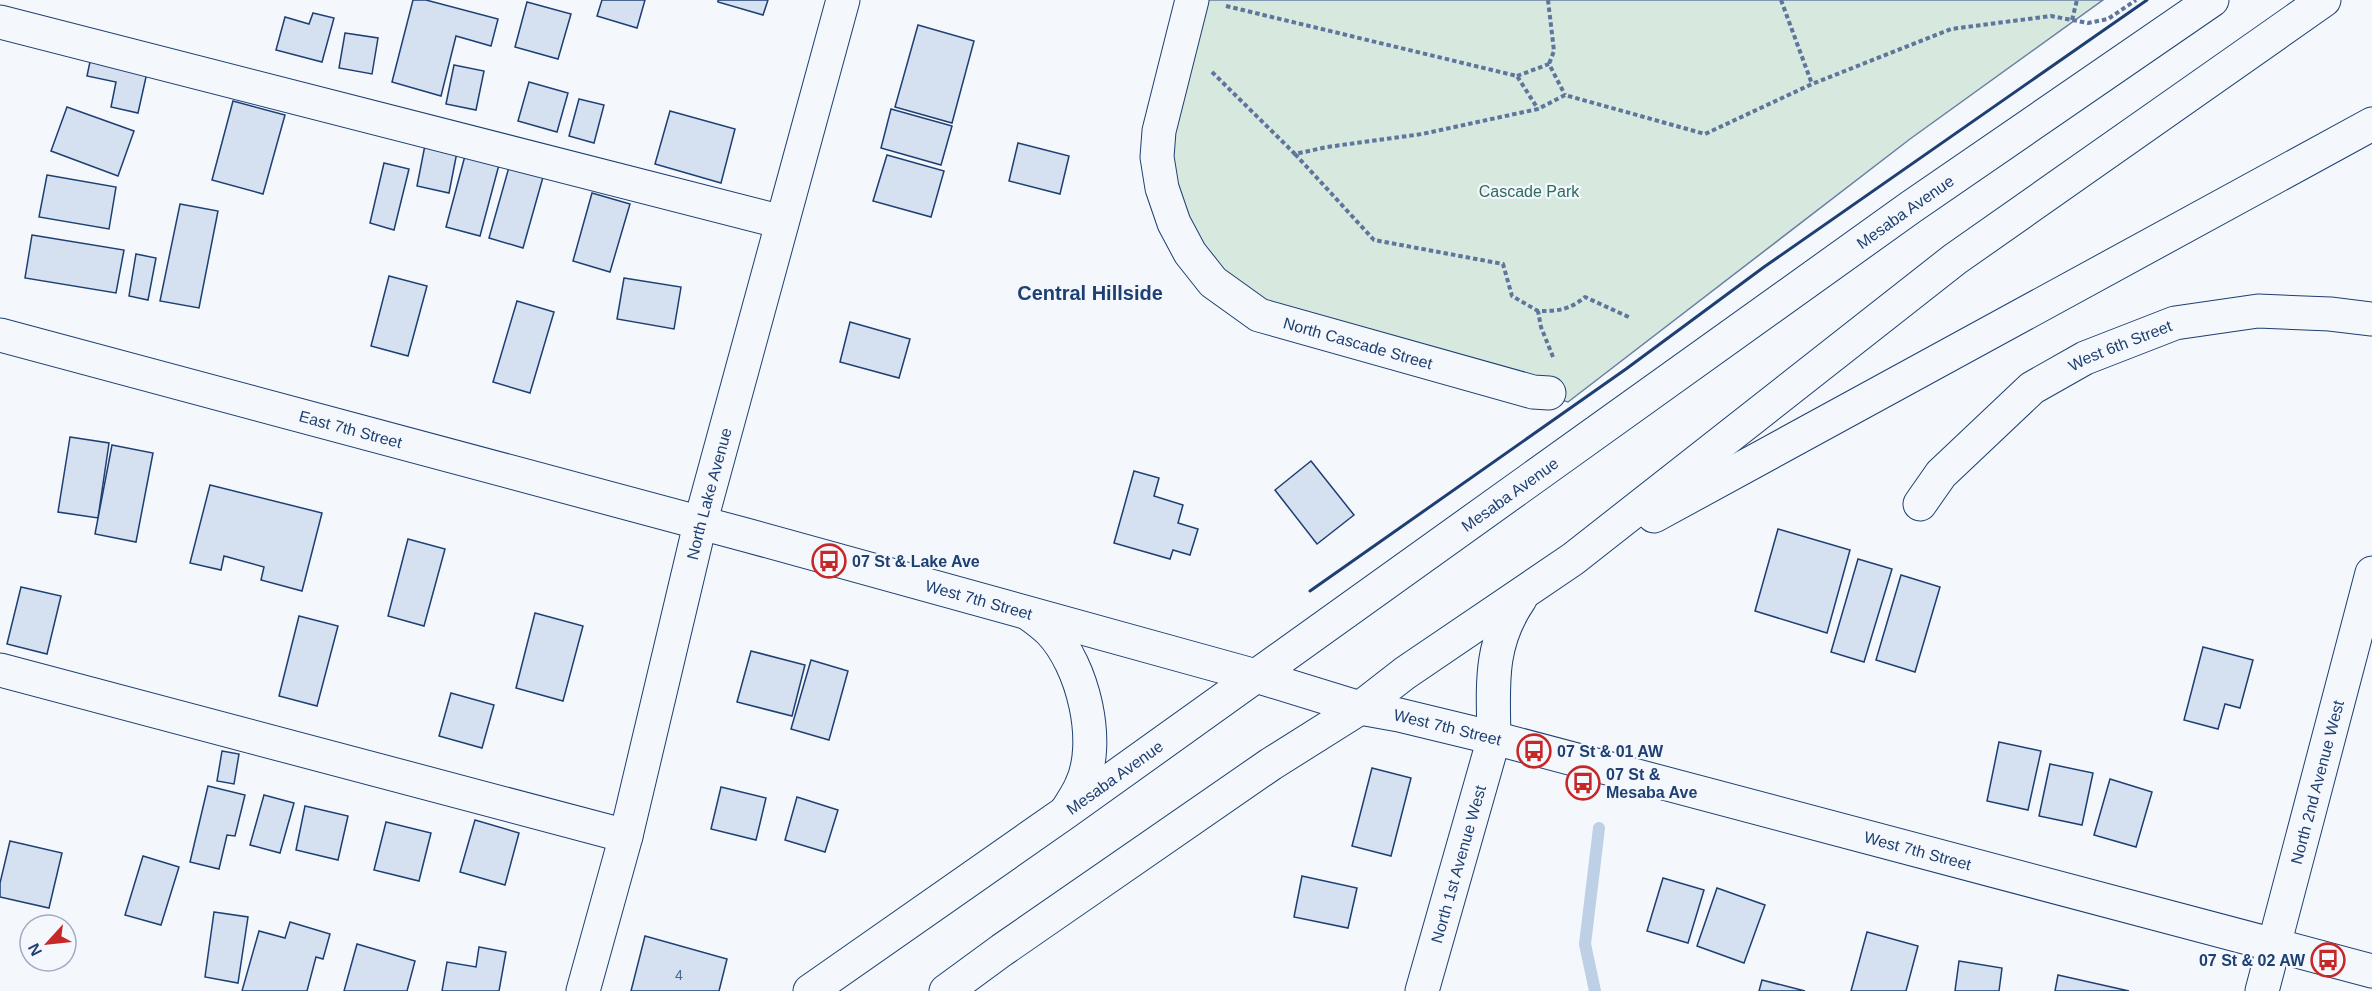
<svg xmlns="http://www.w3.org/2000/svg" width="2372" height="991" font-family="Helvetica,sans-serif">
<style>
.green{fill:#d7e8df;stroke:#687fa3;stroke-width:1.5}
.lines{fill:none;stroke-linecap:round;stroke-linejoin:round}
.stream{stroke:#bed0e5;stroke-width:12}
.building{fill:#d5e0f0;stroke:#1d3f73;stroke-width:1.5}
.minor-casing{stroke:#1d3f73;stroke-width:35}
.highway-casing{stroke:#1d3f73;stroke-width:35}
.path{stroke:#5e769c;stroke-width:4;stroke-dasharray:4.5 3;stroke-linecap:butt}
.minor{stroke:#f4f7fb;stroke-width:33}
.highway{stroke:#f4f7fb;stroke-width:33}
.wall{stroke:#1d3f73;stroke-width:3}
.labels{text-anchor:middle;stroke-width:4.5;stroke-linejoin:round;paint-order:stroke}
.number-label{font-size:14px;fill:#4b6792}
.park-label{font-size:16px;fill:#2c6c60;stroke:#f4f7fb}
.street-label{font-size:16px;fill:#1d3f73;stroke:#f4f7fb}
.poi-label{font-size:16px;font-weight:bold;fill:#1d3f73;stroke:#f4f7fb;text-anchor:start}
.quarter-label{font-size:20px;font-weight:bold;fill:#1d3f73;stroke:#f4f7fb}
</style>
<rect width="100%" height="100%" fill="#f4f7fb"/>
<polygon class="green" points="1203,0 2103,0 1910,139 1568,402 1271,313 1197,250 1165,153"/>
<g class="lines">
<polyline class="stream" points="1595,991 1585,944 1599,828"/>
</g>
<g class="building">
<polygon points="413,0 426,0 498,19 491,46 456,36 441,96 392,82"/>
<polygon points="602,0 645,0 637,28 597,16"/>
<polygon points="718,0 768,0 763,15 718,2"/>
<polygon points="527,2 571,14 558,59 515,47"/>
<polygon points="313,13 334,18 322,62 276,50 285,17 309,24"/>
<polygon points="918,25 974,41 952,123 895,107"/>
<polygon points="345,33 378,38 372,74 339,68"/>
<polygon points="91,57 148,68 138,113 111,107 116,82 87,76"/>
<polygon points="454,65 484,71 476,110 446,104"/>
<polygon points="529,82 568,93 557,132 518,121"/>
<polygon points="579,99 604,105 594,143 569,136"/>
<polygon points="233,101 285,115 263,194 212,180"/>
<polygon points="67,107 134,131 118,176 51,151"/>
<polygon points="891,109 952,126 941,165 881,148"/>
<polygon points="670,111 735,129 721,183 655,164"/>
<polygon points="426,140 458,147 449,193 417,186"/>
<polygon points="1018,143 1069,156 1060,194 1009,181"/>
<polygon points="466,152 500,161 480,236 446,227"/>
<polygon points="887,155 944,171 931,217 873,201"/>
<polygon points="511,160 545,170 523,248 489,238"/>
<polygon points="384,163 409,169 394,230 370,223"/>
<polygon points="47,175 116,187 109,229 39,217"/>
<polygon points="592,193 630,204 610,272 573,261"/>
<polygon points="180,204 218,211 199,308 160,301"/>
<polygon points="32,235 124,250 116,293 25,278"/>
<polygon points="136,254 156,258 148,300 129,296"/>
<polygon points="389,276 427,286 408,356 371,346"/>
<polygon points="624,278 681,287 674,329 617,319"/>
<polygon points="517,301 554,312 530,393 493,382"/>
<polygon points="850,322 910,339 899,378 840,362"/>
<polygon points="70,437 109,443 98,518 58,512"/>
<polygon points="112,445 153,453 136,542 95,534"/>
<polygon points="1311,461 1354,515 1317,544 1275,490"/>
<polygon points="1134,471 1159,478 1154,496 1183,505 1178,523 1198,529 1190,555 1173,550 1170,559 1114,543"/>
<polygon points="210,485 322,513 302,591 261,580 264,567 224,556 221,570 190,563"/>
<polygon points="1778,529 1850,550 1827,633 1755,611"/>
<polygon points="408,539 445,549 424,626 388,616"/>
<polygon points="1858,559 1892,569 1864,662 1831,652"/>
<polygon points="1901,575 1940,587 1915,672 1876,660"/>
<polygon points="21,587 61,596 47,654 7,644"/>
<polygon points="535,613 583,626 563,701 516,688"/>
<polygon points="299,616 338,626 317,706 279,696"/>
<polygon points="2203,647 2253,660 2240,708 2225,704 2218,729 2184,720"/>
<polygon points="751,651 805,665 792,716 737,702"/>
<polygon points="811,660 848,671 829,740 791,729"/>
<polygon points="451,693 494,705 482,748 439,736"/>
<polygon points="1999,742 2041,751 2028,810 1987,801"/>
<polygon points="222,751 239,754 234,784 217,781"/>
<polygon points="2050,764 2093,773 2082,825 2039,816"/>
<polygon points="1372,768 1411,778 1391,856 1352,846"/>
<polygon points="2110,779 2152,792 2136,847 2094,835"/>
<polygon points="208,786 245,795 235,836 227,835 219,869 190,862"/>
<polygon points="721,787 766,798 756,840 711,829"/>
<polygon points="264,795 294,803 280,853 250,845"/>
<polygon points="797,797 838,810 825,852 785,840"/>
<polygon points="305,806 348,816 338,860 296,850"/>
<polygon points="475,820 519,833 505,885 460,872"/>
<polygon points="386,822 431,833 419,881 374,870"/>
<polygon points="10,841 62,853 49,908 0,897 0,883"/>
<polygon points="143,856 179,867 161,925 125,915"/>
<polygon points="1302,876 1357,888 1348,928 1294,917"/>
<polygon points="1663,878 1704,890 1688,943 1647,931"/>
<polygon points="1717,888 1765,905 1744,963 1697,946"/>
<polygon points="214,912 248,917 238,983 205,977"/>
<polygon points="290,922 330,934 323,959 316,957 307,991 242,991 259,931 285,938"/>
<polygon points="1867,932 1918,946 1906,991 1851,991"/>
<polygon points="645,936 727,959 719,991 631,991"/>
<polygon points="357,944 415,961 407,991 344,991"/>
<polygon points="479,947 506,952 499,991 442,991 447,962 476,967"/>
<polygon points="1959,961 2002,968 1999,991 1955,991"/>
<polygon points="2058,975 2129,991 2055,991"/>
<polygon points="1762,980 1805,991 1759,991"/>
</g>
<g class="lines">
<defs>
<g id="minor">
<path id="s1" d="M1192 0 1159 131 1157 157 1162 188 1174 223 1190 253 1213 282 1259 315 1533 392 1549 393"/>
<polyline points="0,22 782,222"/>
<path id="s2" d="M0 335 746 535 1256 676 1360 708 1399 715 1494 738 2372 971"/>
<path id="s3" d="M1920 504 1941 474 2032 388 2085 358 2175 323 2258 311 2330 314 2372 319"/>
<polyline points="0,670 626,836"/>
<path id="s4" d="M583 991 626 836 700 524 843 0"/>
<path id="s5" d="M1422 991 1494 738"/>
<path id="s6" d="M2262 991 2372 573"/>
</g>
<g id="highway">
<polyline points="1654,516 2372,124"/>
<path d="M1029 614C1036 619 1044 625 1050 631 1083 665 1102 743 1081 786 1077 795 1072 802 1067 810"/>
<path d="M1494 738C1493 685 1489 644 1520 599"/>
<path id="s7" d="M810 991 1066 812 1911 207 2212 0"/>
<polyline points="946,991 1002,950 1271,764 1360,708 1405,673 1573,559 1955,259 2324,0"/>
</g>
</defs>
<use href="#minor" class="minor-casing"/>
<use href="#highway" class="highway-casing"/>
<g class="path">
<polyline points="1548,0 1554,51 1549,64"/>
<polyline points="1781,0 1812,84"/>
<polyline points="1226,6 1517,76 1538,109"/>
<polyline points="2072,20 2077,0"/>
<polyline points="1212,72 1295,154 1327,147 1422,134 1538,109 1565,95 1705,134 1812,84 1951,29 2051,16 2088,23 2108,19 2136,0"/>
<polyline points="1517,76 1549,64 1565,95"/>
<polyline points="1295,154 1374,240 1503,264 1512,296 1538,311"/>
<path d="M1553 357 1541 327 1538 311C1559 311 1569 310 1585 297L1631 318"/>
</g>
<use href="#minor" class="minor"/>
<use href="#highway" class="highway"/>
<polyline class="wall" points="1310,591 1626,369 1764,267 2147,0"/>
</g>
<defs>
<symbol id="bus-ring" viewBox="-11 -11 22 22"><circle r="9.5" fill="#f4f7fb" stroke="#c62828" stroke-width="1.5"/><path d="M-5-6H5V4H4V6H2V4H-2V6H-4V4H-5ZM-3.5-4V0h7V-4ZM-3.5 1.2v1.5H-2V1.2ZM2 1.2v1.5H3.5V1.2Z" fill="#c62828"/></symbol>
</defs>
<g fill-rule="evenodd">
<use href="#bus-ring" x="810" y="542" width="38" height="38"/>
<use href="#bus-ring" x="1515" y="732" width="38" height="38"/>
<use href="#bus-ring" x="1564" y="764" width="38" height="38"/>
<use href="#bus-ring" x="2309" y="941" width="38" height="38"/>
</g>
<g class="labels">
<g class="number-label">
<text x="679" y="980">4</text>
</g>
<g class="park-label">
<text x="1529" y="197">Cascade Park</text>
</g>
<g class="street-label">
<text dy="6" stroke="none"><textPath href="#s7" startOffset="1344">Mesaba Avenue</textPath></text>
<text dy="6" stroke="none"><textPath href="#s1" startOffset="460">North Cascade Street</textPath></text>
<text dy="6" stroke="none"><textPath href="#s3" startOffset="260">West 6th Street</textPath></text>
<text dy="6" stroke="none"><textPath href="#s2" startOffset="363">East 7th Street</textPath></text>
<text dy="6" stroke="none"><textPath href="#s4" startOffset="513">North Lake Avenue</textPath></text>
<text dy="6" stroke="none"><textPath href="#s7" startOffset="858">Mesaba Avenue</textPath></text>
<text dy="6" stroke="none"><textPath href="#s2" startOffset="1014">West 7th Street</textPath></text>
<text dy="6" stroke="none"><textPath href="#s2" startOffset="1500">West 7th Street</textPath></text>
<text dy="6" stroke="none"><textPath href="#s7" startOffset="372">Mesaba Avenue</textPath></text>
<text dy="6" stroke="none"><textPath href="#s6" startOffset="216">North 2nd Avenue West</textPath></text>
<text dy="6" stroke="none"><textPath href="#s2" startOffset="1986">West 7th Street</textPath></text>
<text dy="6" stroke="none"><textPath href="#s5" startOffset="132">North 1st Avenue West</textPath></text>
</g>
<g class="poi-label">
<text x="852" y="567">07 St &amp; Lake Ave</text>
<text x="1557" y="757">07 St &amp; 01 AW</text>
<text x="1606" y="780">07 St &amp;<tspan x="1606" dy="18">Mesaba Ave</tspan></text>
<text x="2305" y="966" text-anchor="end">07 St &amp; 02 AW</text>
</g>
<g class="quarter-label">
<text x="1090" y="300">Central Hillside</text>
</g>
</g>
<g transform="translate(48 943) rotate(243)"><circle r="28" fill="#f4f7fb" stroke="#9eadc5" stroke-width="1.5"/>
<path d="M0-4.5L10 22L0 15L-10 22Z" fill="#c62828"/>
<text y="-9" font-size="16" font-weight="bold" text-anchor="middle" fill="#1d3f73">N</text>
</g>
</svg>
